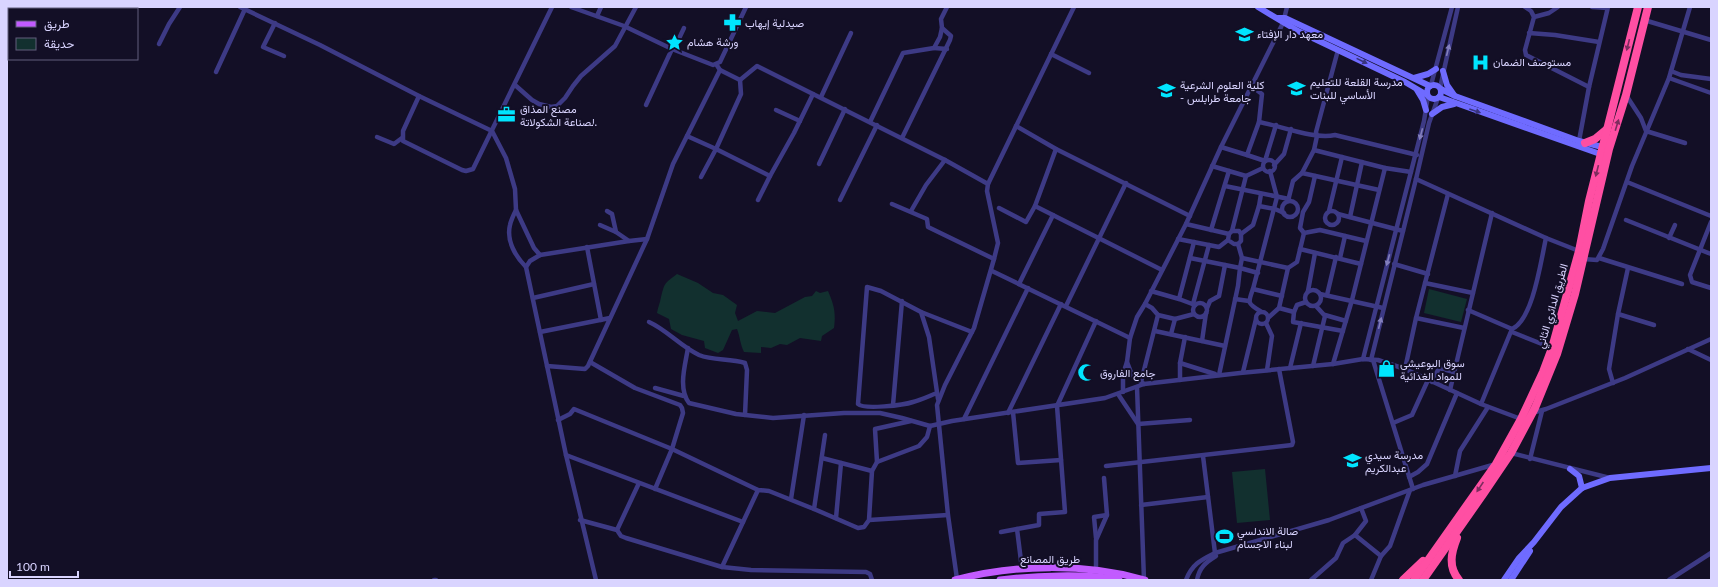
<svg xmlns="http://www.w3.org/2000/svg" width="1718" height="587" font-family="Lato,Vazirmatn,sans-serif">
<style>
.green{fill:#12302f}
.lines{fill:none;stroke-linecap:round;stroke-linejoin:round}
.street{stroke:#3d3a85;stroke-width:4.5}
.secondary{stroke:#6f6bff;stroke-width:6}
.primary{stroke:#c25bff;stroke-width:7}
.highway{stroke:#ff4fa3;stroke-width:8}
.oneway{fill:#7d2c5e}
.oneway2{fill:#837fbc}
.oneway3{fill:#38347d}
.labels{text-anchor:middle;stroke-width:4;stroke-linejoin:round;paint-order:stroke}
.poi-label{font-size:11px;fill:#d9d4ff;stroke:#130f26;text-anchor:start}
.street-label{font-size:11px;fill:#d9d4ff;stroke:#130f26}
</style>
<rect width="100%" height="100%" fill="#130f26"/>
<g class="green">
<path d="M677 274 698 283 713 293 723 295 737 305 735 313 738 321 757 311 775 313 805 297 812 296 816 291 820 293 828 291C834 305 836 312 834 328L822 336 821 341 800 338 787 345 780 344 771 348 761 347V353L744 352C740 344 740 336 737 329L732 330 723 350 718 353 705 348 704 341 682 335 671 329 669 319 657 313C658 307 660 303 661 297 665 282 664 284 677 274Z"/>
<polygon points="1429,289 1467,299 1461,322 1424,313"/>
<polygon points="1265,469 1270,520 1237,523 1232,472"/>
</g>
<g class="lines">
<g class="street">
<polyline points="240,7 320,45 419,96 492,131 506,158 515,189 516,210 534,248 540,255"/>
<polyline points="571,7 624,26 672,49 713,65 720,62 746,7"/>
<polyline points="1525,7 1531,11 1534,17 1525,50 1526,55 1589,87"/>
<polyline points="1592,7 1607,8"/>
<polyline points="597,16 601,7"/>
<polyline points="1534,17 1549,13 1558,7"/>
<polyline points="1644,20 1711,40"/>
<polyline points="275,23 263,47 284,56"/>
<polyline points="1529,33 1555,35 1599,42"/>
<polyline points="159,44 169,24 180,7"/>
<polyline points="934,48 947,49"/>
<polyline points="674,49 684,28"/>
<polyline points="1051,54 1089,73"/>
<polyline points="716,64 720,70 740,80 757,66 945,160 988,184"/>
<polyline points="1671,71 1681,75 1711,79"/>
<polyline points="216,72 245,9"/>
<polyline points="1669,78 1711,93"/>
<polyline points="740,80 741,94 716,149 770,176 794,133 813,94"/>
<polyline points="515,85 532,100 539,104 551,107 557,106 565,98 573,86 581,76 615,46 636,7"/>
<polyline points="1431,85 1452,7"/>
<path d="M1251 86 1262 94 1259 122C1281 126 1315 140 1335 135L1417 155"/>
<polyline points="1440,88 1458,7"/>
<polyline points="1626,95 1641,118 1646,131 1685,143"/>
<polyline points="419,96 403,131 403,141 462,170 466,171 473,169 552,7"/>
<polyline points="821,97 851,33"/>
<polyline points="646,105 672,49"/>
<polyline points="776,110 800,121"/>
<polyline points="870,122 903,53 934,48 940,37 942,28 941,19 947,7"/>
<polyline points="1016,126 1056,149 1190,216"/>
<polyline points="687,136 716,149 701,177"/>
<polyline points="377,137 394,144 402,138"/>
<polyline points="902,138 950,40 951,36 942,28"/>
<polyline points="1579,141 1589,87 1608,7"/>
<polyline points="1221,147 1247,155 1259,122"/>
<polyline points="1056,149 1035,206 1162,270"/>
<polyline points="1314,150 1385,168"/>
<polyline points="1247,155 1265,161 1276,125"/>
<circle cx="1269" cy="166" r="6"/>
<polyline points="819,164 845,109"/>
<polyline points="1274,165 1284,154 1291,129"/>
<polyline points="1212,166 1246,176 1263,168"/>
<polyline points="1302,173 1379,190"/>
<polyline points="1416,179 1546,238 1579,251"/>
<polyline points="1627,182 1711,216"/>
<polyline points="1225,186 1289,199"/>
<polyline points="1261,194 1259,206 1275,209 1284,213"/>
<polyline points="758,200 770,176"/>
<polyline points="840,200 877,125"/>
<polyline points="1288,201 1293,181 1302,173 1314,150 1317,136 1316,132 1338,50"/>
<circle cx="1290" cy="209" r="8"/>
<polyline points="892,204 927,219 928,227 994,259"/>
<polyline points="999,208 1026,222 1035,206"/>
<path d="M516 210C514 214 511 220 510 225 506 241 516 257 526 267"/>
<polyline points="607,211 612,214 616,232 629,241 647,239 673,164 720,70"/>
<polyline points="911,211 926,185 945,160"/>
<polyline points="1329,211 1342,157"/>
<circle cx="1332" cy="218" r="7"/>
<polyline points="1338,214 1403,231"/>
<polyline points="1350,217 1362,162"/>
<polyline points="1626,220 1711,254"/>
<polyline points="1711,222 1690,275 1692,282 1711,288"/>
<polyline points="1186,224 1229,234"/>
<polyline points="600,225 616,232"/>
<polyline points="1211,230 1229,171"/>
<polyline points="1232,231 1246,176"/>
<polyline points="1304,233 1320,230 1366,241"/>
<polyline points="1304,233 1300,228 1303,212 1309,202 1315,176"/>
<polyline points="1241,234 1253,225 1259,206"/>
<polyline points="1669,238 1675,225"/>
<polyline points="1178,239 1219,247 1228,240 1229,234 1232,231 1239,231 1241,234 1241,241 1238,244 1234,244 1228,240"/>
<polyline points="1238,244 1242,258 1240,268 1258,273"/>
<polyline points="587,247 601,320"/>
<polyline points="1300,249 1361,264"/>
<polyline points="1190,258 1240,268 1238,286 1219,375"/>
<polyline points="1242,258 1288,268"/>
<polyline points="1340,258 1345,236"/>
<polyline points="1599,258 1682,284"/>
<polyline points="1583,259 1597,260 1603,249 1632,166 1669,78 1690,7"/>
<polyline points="1394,264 1428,274"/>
<polyline points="1628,268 1618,314 1654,325"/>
<polyline points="992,271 1130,338"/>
<polyline points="1425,283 1473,293"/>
<polyline points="1019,284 1053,215"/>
<polyline points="1253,289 1282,296"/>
<circle cx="1313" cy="298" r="8"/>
<polyline points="1151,291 1179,299 1194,242"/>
<polyline points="1308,291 1315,253"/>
<polyline points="1320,294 1383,308"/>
<polyline points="1327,295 1336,257"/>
<polyline points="533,298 594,284"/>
<polyline points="1179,299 1195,305"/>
<polyline points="1235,299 1249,301"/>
<polyline points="1306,302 1297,305 1294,312 1293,322 1343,331"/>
<circle cx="1200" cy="310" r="7"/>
<polyline points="1193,304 1209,245"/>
<polyline points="1066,306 1126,183"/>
<polyline points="1207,308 1210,301 1219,296 1225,265"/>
<polyline points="1279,308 1294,312"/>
<path d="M1468 310 1512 329C1533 320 1541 260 1546 238"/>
<path d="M1260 311C1247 303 1248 303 1253 289L1277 197 1270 171"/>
<circle cx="1262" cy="318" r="6"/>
<polyline points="921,312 972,332"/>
<polyline points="1158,315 1175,319 1194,314"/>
<polyline points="1325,315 1346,321"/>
<polyline points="1269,317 1279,308 1288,268 1297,262 1304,233"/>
<polyline points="1416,318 1464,328"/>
<path d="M649 322C667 330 680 346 699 355 713 361 730 358 745 363L747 370 745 415"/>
<polyline points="1266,323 1272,336 1267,370"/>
<polyline points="1155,331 1225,346"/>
<polyline points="540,332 610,318"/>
<polyline points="1512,332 1552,348"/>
<polyline points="1171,334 1175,319"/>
<polyline points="1202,341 1206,313"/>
<path d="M688 348C685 366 678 388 689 403L736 414 773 418 844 413H880L902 418 930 426 952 421 1105 398 1144 384 1240 373 1333 364 1363 359 1378 360 1405 369 1481 404 1521 419"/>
<polyline points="1688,349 1711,360"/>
<polyline points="1363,359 1424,121 1428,96"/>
<polyline points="1371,360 1416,179 1429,123 1438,98"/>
<polyline points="1373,360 1413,489"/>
<polyline points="590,362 635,388 680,405 682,408 683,413 672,449 655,489"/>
<polyline points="1180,363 1215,374"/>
<polyline points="1333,364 1352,300 1385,168 1411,172"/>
<polyline points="547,366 585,369 588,366 647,239"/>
<polyline points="1313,366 1325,316 1316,306"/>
<polyline points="1290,368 1301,323"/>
<polyline points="1405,369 1416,318 1448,194"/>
<polyline points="1243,372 1256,319"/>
<polyline points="1180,380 1180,363 1185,337"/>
<polyline points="1141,382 1158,315 1152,308 1145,304"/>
<polyline points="1432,382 1439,368 1454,372"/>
<polyline points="1613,383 1609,369 1618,314"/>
<polyline points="1144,384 1132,375 1127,362 1130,338 1137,317 1145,304 1186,224 1221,147 1283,23 1287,7"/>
<polyline points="1137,387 1144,580"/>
<polyline points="655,388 684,396"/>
<polyline points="1450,390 1492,213"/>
<polyline points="1123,392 1123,374 1127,362"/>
<path d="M937 393C929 396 921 400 913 402 904 405 864 410 858 404L867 287 881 291 921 312 929 337 938 399"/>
<polyline points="1118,394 1138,424 1190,420"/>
<polyline points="1481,404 1512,329"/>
<polyline points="893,405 902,301"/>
<polyline points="1013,412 1018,463 1061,460"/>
<polyline points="1008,413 1061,304"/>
<polyline points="1532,413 1546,409 1625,378 1711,339"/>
<polyline points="964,419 1028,288"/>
<polyline points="558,420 570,414 574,409 672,449 758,490 769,491 814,509"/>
<polyline points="1393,423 1412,415 1428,380"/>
<polyline points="825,435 814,509 858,528 864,527 869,520 872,471 877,462 919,446 927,437 930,426"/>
<polyline points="1511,453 1610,478"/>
<polyline points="566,455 743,522"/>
<polyline points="1203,456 1215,553"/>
<polyline points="822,458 872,471"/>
<polyline points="1530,459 1542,411"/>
<polyline points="877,462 875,429 911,421"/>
<polyline points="1106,466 1292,445 1293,442 1279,369"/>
<polyline points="1455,476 1460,451 1488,407"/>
<polyline points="1409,477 1418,472 1427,464 1457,393"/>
<polyline points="791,499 804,415"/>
<polyline points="1141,505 1208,497"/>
<polyline points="1361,508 1366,521 1355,535 1381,556"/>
<polyline points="836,518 841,463"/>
<polyline points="580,520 617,530 621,536 626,538 722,567 751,570 866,572 870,574 872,580"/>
<polyline points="869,520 948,515"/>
<polyline points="617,530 639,483"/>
<polyline points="1001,532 1017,529"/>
<polyline points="1096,538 1094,517 1107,515"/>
<polyline points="722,567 758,490"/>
<polyline points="1022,569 1017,529 1039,525 1039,514 1065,512 1057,406 1096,321"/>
<polyline points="1096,570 1096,540 1107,515 1104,478"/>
<polyline points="957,579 948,515 937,405 945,385 974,328 994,259 998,243 987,191 988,184 1074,7"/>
<polyline points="434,580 436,580"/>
<polyline points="596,580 566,455 526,267 530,261 540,255 629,241"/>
<path d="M1186 580C1192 564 1201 560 1215 553L1329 520 1423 485 1496 464"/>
<path d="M1197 580C1199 568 1206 562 1216 556"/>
<polyline points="1311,580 1336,558 1343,543 1355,535"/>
<polyline points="1371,580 1381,556 1390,546 1410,490"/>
<polyline points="1669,580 1711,553"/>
</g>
<g class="secondary">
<polyline points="1258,7 1298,31 1405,82 1427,95"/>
<polyline points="1278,18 1285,18 1430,86"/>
<polyline points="1443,71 1447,85 1454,95"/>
<polyline points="1414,78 1428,74 1436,69"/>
<circle cx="1434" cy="92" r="7"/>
<polyline points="1441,89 1455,96 1579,141 1606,148"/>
<polyline points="1417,90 1423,100 1426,110"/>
<polyline points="1439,97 1603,155"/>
<polyline points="1432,114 1442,107 1454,104"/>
<polyline points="1570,469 1579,476 1582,488"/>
<polyline points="1504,580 1519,558 1534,542 1561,507 1582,488 1610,478 1711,468"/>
<polyline points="1511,580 1530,551"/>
</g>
<g class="primary">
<path d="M955 580C1015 564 1085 563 1145 580"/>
<path d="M1000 580C1034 576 1085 573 1119 580"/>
</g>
<g class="highway">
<polyline points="1585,143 1595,139 1607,129"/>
<path d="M1457 538C1451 553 1448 567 1459 580"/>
<polyline points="1403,580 1423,561"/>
<polyline points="1414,580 1496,464 1521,419 1543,372 1552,348 1579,251 1589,201 1638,7"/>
<polyline points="1423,580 1484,493 1511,453 1535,408 1557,354 1575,294 1609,149 1626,95 1648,7"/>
</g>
</g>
<defs><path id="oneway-solid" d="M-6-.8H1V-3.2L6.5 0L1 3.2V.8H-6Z"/></defs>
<g class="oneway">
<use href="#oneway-solid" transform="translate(1628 45) rotate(104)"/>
<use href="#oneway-solid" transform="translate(1617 125) rotate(-73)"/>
<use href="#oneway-solid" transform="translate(1597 171) rotate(104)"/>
<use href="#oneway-solid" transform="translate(1480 487) rotate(124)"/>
</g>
<g class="oneway2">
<use href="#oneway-solid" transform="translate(1448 50) rotate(-76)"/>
<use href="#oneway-solid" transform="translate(1421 134) rotate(105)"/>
<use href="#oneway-solid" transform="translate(1388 260) rotate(105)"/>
<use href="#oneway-solid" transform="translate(1380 323) rotate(-76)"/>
</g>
<g class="oneway3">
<use href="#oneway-solid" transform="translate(1362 61) rotate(26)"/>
<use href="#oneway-solid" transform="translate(1475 111) rotate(19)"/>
</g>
<defs>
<symbol id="pharmacy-bare" viewBox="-9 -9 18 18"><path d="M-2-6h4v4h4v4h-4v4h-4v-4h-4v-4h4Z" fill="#00e5ff" stroke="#130f26" stroke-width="2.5" paint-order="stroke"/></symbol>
<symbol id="university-bare" viewBox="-9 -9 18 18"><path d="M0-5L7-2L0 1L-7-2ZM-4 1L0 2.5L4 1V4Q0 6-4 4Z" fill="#00e5ff" stroke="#130f26" stroke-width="2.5" paint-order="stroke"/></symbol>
<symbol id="sight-bare" viewBox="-9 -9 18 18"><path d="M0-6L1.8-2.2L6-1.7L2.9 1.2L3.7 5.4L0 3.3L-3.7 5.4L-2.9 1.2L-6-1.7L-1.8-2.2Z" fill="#00e5ff" stroke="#130f26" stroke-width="2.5" paint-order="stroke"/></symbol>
<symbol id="hospital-bare" viewBox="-9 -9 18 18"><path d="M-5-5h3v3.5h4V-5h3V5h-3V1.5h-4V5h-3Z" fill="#00e5ff" stroke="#130f26" stroke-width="2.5" paint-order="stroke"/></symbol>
<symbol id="school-bare" viewBox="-9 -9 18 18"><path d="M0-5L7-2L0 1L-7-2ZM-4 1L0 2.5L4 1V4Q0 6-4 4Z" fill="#00e5ff" stroke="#130f26" stroke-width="2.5" paint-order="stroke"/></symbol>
<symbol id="office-bare" viewBox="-9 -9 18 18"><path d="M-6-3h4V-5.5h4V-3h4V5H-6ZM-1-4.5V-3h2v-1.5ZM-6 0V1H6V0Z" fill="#00e5ff" stroke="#130f26" stroke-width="2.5" paint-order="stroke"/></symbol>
<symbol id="shop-bare" viewBox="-9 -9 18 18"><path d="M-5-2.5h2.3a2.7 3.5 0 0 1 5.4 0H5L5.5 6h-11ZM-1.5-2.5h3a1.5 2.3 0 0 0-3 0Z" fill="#00e5ff" stroke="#130f26" stroke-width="2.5" paint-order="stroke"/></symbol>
<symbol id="mosque-bare" viewBox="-9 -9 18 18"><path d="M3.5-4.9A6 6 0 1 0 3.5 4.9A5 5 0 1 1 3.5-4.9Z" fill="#00e5ff" stroke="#130f26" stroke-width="2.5" paint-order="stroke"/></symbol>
<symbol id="stadium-bare" viewBox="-9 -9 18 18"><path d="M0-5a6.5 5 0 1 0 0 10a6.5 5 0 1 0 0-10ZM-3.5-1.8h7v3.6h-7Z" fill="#00e5ff" stroke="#130f26" stroke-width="2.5" paint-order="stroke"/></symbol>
</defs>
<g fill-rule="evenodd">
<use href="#pharmacy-bare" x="720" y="10" width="25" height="25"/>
<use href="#university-bare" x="1232" y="22" width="25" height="25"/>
<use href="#sight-bare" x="662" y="30" width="25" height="25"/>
<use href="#hospital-bare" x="1468" y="50" width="25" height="25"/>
<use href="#school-bare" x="1284" y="76" width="25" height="25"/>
<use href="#university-bare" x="1154" y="78" width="25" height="25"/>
<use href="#office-bare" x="494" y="102" width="25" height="25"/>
<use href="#shop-bare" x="1374" y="356" width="25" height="25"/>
<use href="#mosque-bare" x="1074" y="360" width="25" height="25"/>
<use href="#school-bare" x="1340" y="448" width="25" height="25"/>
<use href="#stadium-bare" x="1212" y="524" width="25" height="25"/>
</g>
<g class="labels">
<g class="poi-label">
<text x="745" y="27">صيدلية إيهاب</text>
<text x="1257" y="38">معهد دار الإفتاء</text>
<text x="687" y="46">ورشة هشام</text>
<text x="1493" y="66">مستوصف الضمان</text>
<text x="1310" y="86">مدرسة القلعة للتعليم<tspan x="1310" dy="13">الأساسي للبنات</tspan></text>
<text x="1180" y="89">كلية العلوم الشرعية<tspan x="1180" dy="13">- جامعة طرابلس</tspan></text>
<text x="520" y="113">مصنع المذاق<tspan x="520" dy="13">لصناعة الشكولاتة.</tspan></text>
<text x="1400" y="367">سوق البوعيشي<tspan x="1400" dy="13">للمواد الغدائية</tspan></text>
<text x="1100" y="377">جامع الفاروق</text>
<text x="1365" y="459">مدرسة سيدي<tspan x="1365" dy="13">عبدالكريم</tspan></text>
<text x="1237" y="535">صالة الاندلسي<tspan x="1237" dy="13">لبناء الاجسام</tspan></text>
</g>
<g class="street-label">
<text transform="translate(1552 306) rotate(-74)" y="4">الطريق الدائري الثاني</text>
<text x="1050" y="563">طريق المصانع</text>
</g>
</g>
<rect width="1718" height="587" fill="none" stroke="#d9d4ff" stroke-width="16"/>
<rect x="8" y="8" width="130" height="52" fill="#130f26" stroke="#625e7d"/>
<rect x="16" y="21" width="20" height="6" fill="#c25bff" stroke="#625e7d"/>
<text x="44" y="28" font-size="12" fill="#d9d4ff">طريق</text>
<rect x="16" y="38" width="20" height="12" fill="#12302f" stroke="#625e7d"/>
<text x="44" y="48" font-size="12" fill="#d9d4ff">حديقة</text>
<path d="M10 571v6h68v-6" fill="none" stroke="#d9d4ff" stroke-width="2"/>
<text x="16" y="571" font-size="12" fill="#d9d4ff" stroke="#130f26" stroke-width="3" paint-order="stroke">100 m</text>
</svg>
